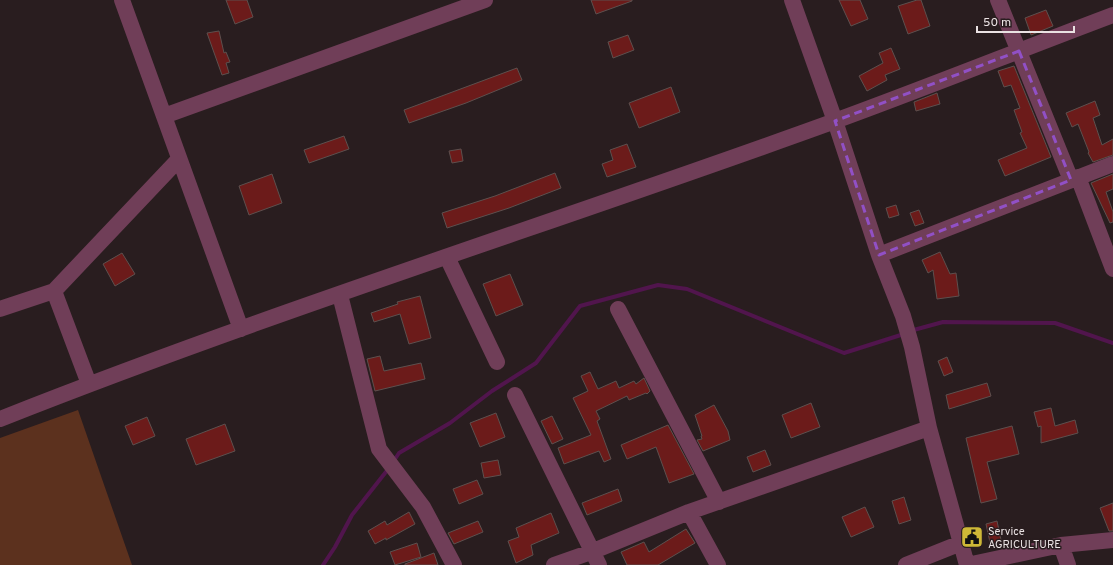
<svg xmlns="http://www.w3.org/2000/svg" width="1113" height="565" font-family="Overpass,sans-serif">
<rect width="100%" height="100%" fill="#291d1f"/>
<path fill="#5c311e" d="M78,410l54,155h-132v-127z"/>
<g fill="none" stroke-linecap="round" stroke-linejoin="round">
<path stroke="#51154d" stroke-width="4" d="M910,331l33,-9 112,1 58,20
M393,462l6,-9 51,-30 42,-32 44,-28 44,-57 78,-21 29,4 157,64 60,-19
M323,565l12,-18 17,-32 37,-47"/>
</g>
<path fill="#6c1b1a" stroke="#5d504e" d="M226,0h21l6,17 -18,7z
M591,0h41v1l-36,13z
M839,0h21l8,19 -17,7z
M917,0h4l9,26 -22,8 -10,-28z
M1046,10l7,16 -22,9 -6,-17z
M219,31l5,22 2,-1 4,10 -4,1 3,10 -7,2 -15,-42z
M628,35l6,15 -21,8 -5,-16z
M891,48l9,21 -15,6 2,5 -20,11 -8,-15 24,-13 -4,-10z
M1014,66l37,91 -46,19 -7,-16 29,-12 -7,-15 2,-1 -8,-22 6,-2 -9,-23 -7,2 -6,-16z
M517,68l5,12 -56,23 -57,20 -5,-13z
M671,87l9,25 -41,16 -10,-25z
M937,93l3,11 -24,7 -2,-9z
M1095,101l5,14 -7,3 9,27 11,-6v16l-20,7 -5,-9 1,-1 -11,-28 -6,3 -6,-14z
M344,136l5,13 -40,14 -5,-13z
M627,144l9,23 -29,10 -5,-13 11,-4 -3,-10z
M461,149l2,12 -11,2 -3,-12z
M555,173l6,15 -52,20 -62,20 -5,-15 53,-17z
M272,174l10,29 -33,12 -10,-29z
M1113,174v15l-7,3 7,20v10l-3,1 -19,-40z
M896,205l3,10 -10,3 -3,-10z
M919,210l5,13 -9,3 -5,-13z
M940,252l10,22 6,-1 3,23 -22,3 -4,-29 -5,3 -6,-13z
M122,253l13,21 -20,12 -12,-22z
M510,274l13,31 -27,11 -13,-32z
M420,296l11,42 -22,6 -9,-30 -26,8 -3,-9 27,-9 -1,-2z
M380,356l4,15 37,-8 4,16 -50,12 -8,-32z
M947,357l6,15 -9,4 -6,-15z
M590,372l8,17 18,-8 3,7 15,-7 2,3 8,-6 6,13 -3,3 -1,-1 -17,7 -2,-4 -31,15 4,8 -3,2 14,38 -7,3 -5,-11 -35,13 -6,-16 33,-13 -18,-37 15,-7 -7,-15z
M987,383l4,13 -42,13 -3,-14z
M811,403l9,24 -29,11 -9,-23z
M714,405l14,26 2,9 -27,11 -6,-11 5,-1 -1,-3h1l-7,-21z
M1051,408l4,18 20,-6 3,13 -37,10v-17l-3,1 -4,-15z
M496,413l9,24 -25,10 -10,-24z
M552,416l11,23 -11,5 -11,-23z
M147,417l8,19 -22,9 -8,-19z
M225,424l10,27 -39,14 -10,-26z
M668,425l26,49 -25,9 -13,-36 -29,12 -6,-14z
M1012,426l7,28 -32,8 10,37 -16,4 -15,-65z
M765,450l6,15 -18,7 -6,-15z
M498,460l3,15 -17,3 -3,-15z
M477,480l6,14 -24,10 -6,-15z
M618,489l4,12 -35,14 -5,-12z
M904,497l7,23 -12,4 -7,-23z
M1113,503v28h-4l-9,-23z
M865,507l9,20 -23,10 -9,-20z
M409,512l6,12 -29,16v-2l-11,6 -7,-13 17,-10 2,4z
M551,513l8,20 -28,12 2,10 -17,8 -8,-22 11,-4 -3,-9z
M478,521l5,11 -29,12 -6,-11z
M997,521l5,24 -11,2 -5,-23z
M686,529l9,14 -37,22h-31l-6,-13 23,-10 5,10z
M417,543l4,14 -26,8 -5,-13z
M434,553l4,12h-33v-1z"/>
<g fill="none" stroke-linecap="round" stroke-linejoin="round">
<path stroke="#703e58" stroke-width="16" d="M122,0l119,329
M792,0l43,121 44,134 24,61 9,31 17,81 38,137
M998,0l73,180
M164,116l321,-116
M1078,177l35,92
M879,255l234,-91
M447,257l50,105
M54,291l35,93
M340,295l39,154 44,58 31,58
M0,309l54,-18 125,-132
M618,309l101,193
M515,395l84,170
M0,419c275,-109 557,-197 835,-298 93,-34 185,-71 278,-106
M689,512l29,53
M1061,545l7,20
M554,565l37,-13 98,-40 240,-84
M906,565l55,-22
M967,565l94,-20 52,-5"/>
</g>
<path fill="none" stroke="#9150c6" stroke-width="3" stroke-dasharray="8 5" stroke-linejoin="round" d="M1019,51l52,129 -192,75 -44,-134z"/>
<defs>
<g id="civic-square" transform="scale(1.15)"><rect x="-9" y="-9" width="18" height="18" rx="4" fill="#ceb837" stroke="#291d1f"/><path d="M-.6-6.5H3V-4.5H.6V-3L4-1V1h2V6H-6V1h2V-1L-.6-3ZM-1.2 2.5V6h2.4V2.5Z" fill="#111"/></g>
</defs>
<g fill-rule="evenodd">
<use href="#civic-square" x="972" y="537"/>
</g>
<g text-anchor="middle" stroke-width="3" stroke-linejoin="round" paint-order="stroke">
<g font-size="11" fill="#eae2e3" stroke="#291d1f" text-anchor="start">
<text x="988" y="535">Service<tspan x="988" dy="13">AGRICULTURE</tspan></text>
</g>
</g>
<path d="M977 26v6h97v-6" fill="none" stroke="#eae2e3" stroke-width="2"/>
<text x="983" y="26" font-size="12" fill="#eae2e3" stroke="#291d1f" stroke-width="3" paint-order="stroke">50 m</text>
</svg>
